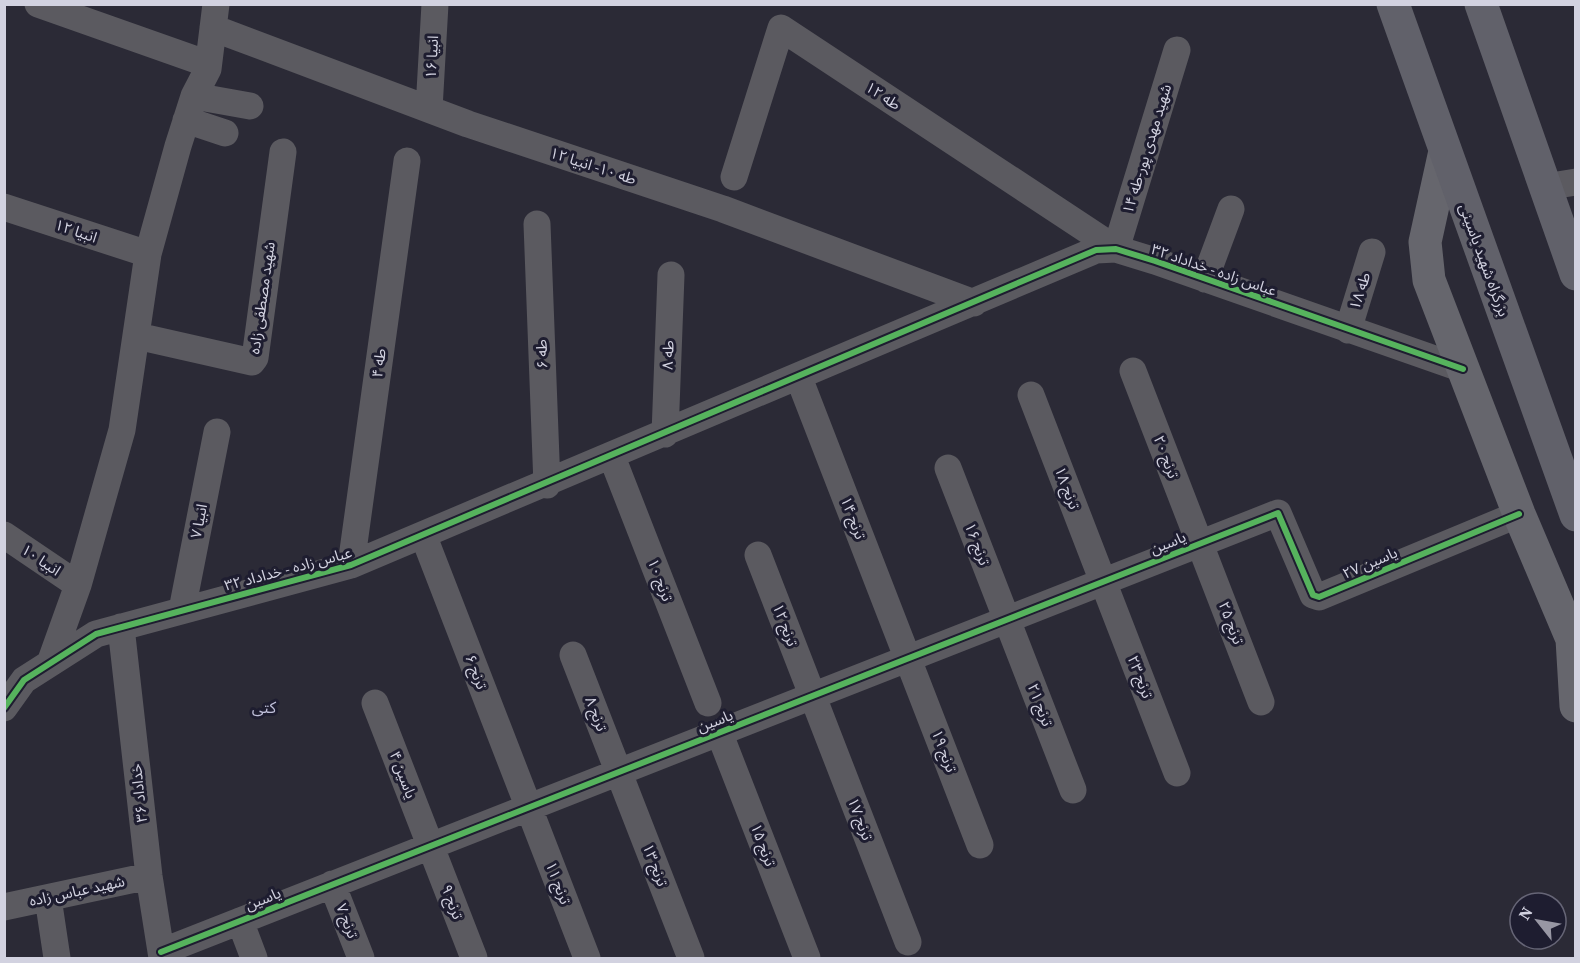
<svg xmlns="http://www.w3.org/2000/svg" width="1580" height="963" font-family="'Source Serif 4','Noto Sans Arabic',serif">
<rect width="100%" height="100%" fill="#2b2a36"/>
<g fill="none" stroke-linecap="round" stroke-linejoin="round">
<path stroke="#5b5a60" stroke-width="27" d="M38,4l170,60
M213,28l255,96 255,85 251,94
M194,96l56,10
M429,109l6,-105
M186,120l39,13
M734,177l47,-149 335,221 61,-199
M1545,187l31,-5
M4,207l144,47
M537,224l10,261
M1205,279l26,-70
M1348,330l24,-78
M137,336l115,26 3,-4 28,-206
M1133,371l128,331
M799,378l181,467
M1031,395l146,378
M665,434l6,-159
M612,457l96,246
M948,468l125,322
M4,535l74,50
M424,537l163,421
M758,555l150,387
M351,565l56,-404
M182,610l35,-178
M121,627l28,249 13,82
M573,655l118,303
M50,663l28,-78 44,-155 26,-176 30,-108 16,-50 14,-27 8,-65
M375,703l99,255
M4,708l20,-28 72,-46 255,-69 745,-315 20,-1 39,12 308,108
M719,732l88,226
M332,884l29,74
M48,898l9,60
M4,907l145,-31
M240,921l14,37
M161,952l1117,-439 35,82 6,2 200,-83"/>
<path stroke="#66666d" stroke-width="33" d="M1445,151l-20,91 4,38 90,234 53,125 4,67"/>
<path stroke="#61616a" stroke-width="33" d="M1393,4l183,511
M1481,4l95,270"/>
<g stroke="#1e1d30" stroke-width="10">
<path id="cycleway" d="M4,708l20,-28 72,-46 255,-69 745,-315 20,-1 39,12 308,108
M161,952l1117,-439 35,82 6,2 200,-83"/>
</g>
<use href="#cycleway" stroke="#56b35d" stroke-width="6"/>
</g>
<g text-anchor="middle" stroke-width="6" stroke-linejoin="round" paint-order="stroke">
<g font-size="15" fill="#d2d2e0" stroke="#1e1d30">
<text transform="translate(432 57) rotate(-87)" y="5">انبیا ۱۶</text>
<text transform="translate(883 96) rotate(33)" y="5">طه ۱۲</text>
<text transform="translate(1147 149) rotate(-73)" y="5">شهید مهدی پور-طه ۱۴</text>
<text transform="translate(593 166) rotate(18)" y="5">طه ۱۰- انبیا ۱۲</text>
<text transform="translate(76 231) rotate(19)" y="5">انبیا ۱۲</text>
<text transform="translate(1484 260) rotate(70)" y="5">بزرگراه شهید یاسینی</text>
<text transform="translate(1214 270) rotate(19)" y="5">عباس زاده - خداداد ۳۲</text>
<text transform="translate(1360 291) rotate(-72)" y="5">طه ۱۸</text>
<text transform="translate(262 298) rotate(-82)" y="5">شهید مصطفی زاده</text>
<text transform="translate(542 354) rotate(-92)" y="5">طه ۶</text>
<text transform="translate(668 355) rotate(-88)" y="5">طه ۸</text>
<text transform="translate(379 363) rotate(-82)" y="5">طه ۴</text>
<text transform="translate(1166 457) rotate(69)" y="5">ترنج ۲۰</text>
<text transform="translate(1067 488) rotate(69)" y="5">ترنج ۱۸</text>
<text transform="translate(853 518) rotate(69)" y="5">ترنج ۱۴</text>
<text transform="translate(199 521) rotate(-79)" y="5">انبیا ۷</text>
<text transform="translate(1168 543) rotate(-22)" y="5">یاسین</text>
<text transform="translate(977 544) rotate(69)" y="5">ترنج ۱۶</text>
<text transform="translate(41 560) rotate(34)" y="5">انبیا ۱۰</text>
<text transform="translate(1370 563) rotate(-23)" y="5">یاسین ۲۷</text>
<text transform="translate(288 569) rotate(-15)" y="5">عباس زاده - خداداد ۳۲</text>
<text transform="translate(660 580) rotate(69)" y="5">ترنج ۱۰</text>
<text transform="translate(1231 623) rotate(69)" y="5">ترنج ۲۵</text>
<text transform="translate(785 625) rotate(69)" y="5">ترنج ۱۲</text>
<text transform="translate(476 672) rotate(69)" y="5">ترنج ۶</text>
<text transform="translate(1140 677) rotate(69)" y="5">ترنج ۲۳</text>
<text transform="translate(1040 705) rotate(69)" y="5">ترنج ۲۱</text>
<text transform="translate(596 714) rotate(69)" y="5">ترنج ۸</text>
<text transform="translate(715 721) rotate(-21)" y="5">یاسین</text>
<text transform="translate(944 751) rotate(69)" y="5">ترنج ۱۹</text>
<text transform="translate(403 775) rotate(69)" y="5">یاسین ۴</text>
<text transform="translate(139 793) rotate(-96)" y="5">خداداد ۳۶</text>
<text transform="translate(860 819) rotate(69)" y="5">ترنج ۱۷</text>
<text transform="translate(763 845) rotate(69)" y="5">ترنج ۱۵</text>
<text transform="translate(655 865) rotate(69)" y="5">ترنج ۱۳</text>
<text transform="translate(558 883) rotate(69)" y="5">ترنج ۱۱</text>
<text transform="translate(77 891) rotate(-12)" y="5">شهید عباس زاده</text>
<text transform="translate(263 899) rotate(-22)" y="5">یاسین</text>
<text transform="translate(452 902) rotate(69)" y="5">ترنج ۹</text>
<text transform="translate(347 921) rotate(69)" y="5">ترنج ۷</text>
</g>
<g font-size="16" fill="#bfbfd9" stroke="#1e1d30">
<text x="264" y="713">کتی</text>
</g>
</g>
<rect width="1580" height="963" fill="none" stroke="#d2d2e0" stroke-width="12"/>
<g transform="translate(1538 921) rotate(301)"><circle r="28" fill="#1e1d30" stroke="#666576" stroke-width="1.5"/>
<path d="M0-4.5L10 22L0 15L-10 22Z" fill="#9897a4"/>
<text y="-9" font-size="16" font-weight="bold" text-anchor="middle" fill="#d2d2e0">N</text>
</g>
</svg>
